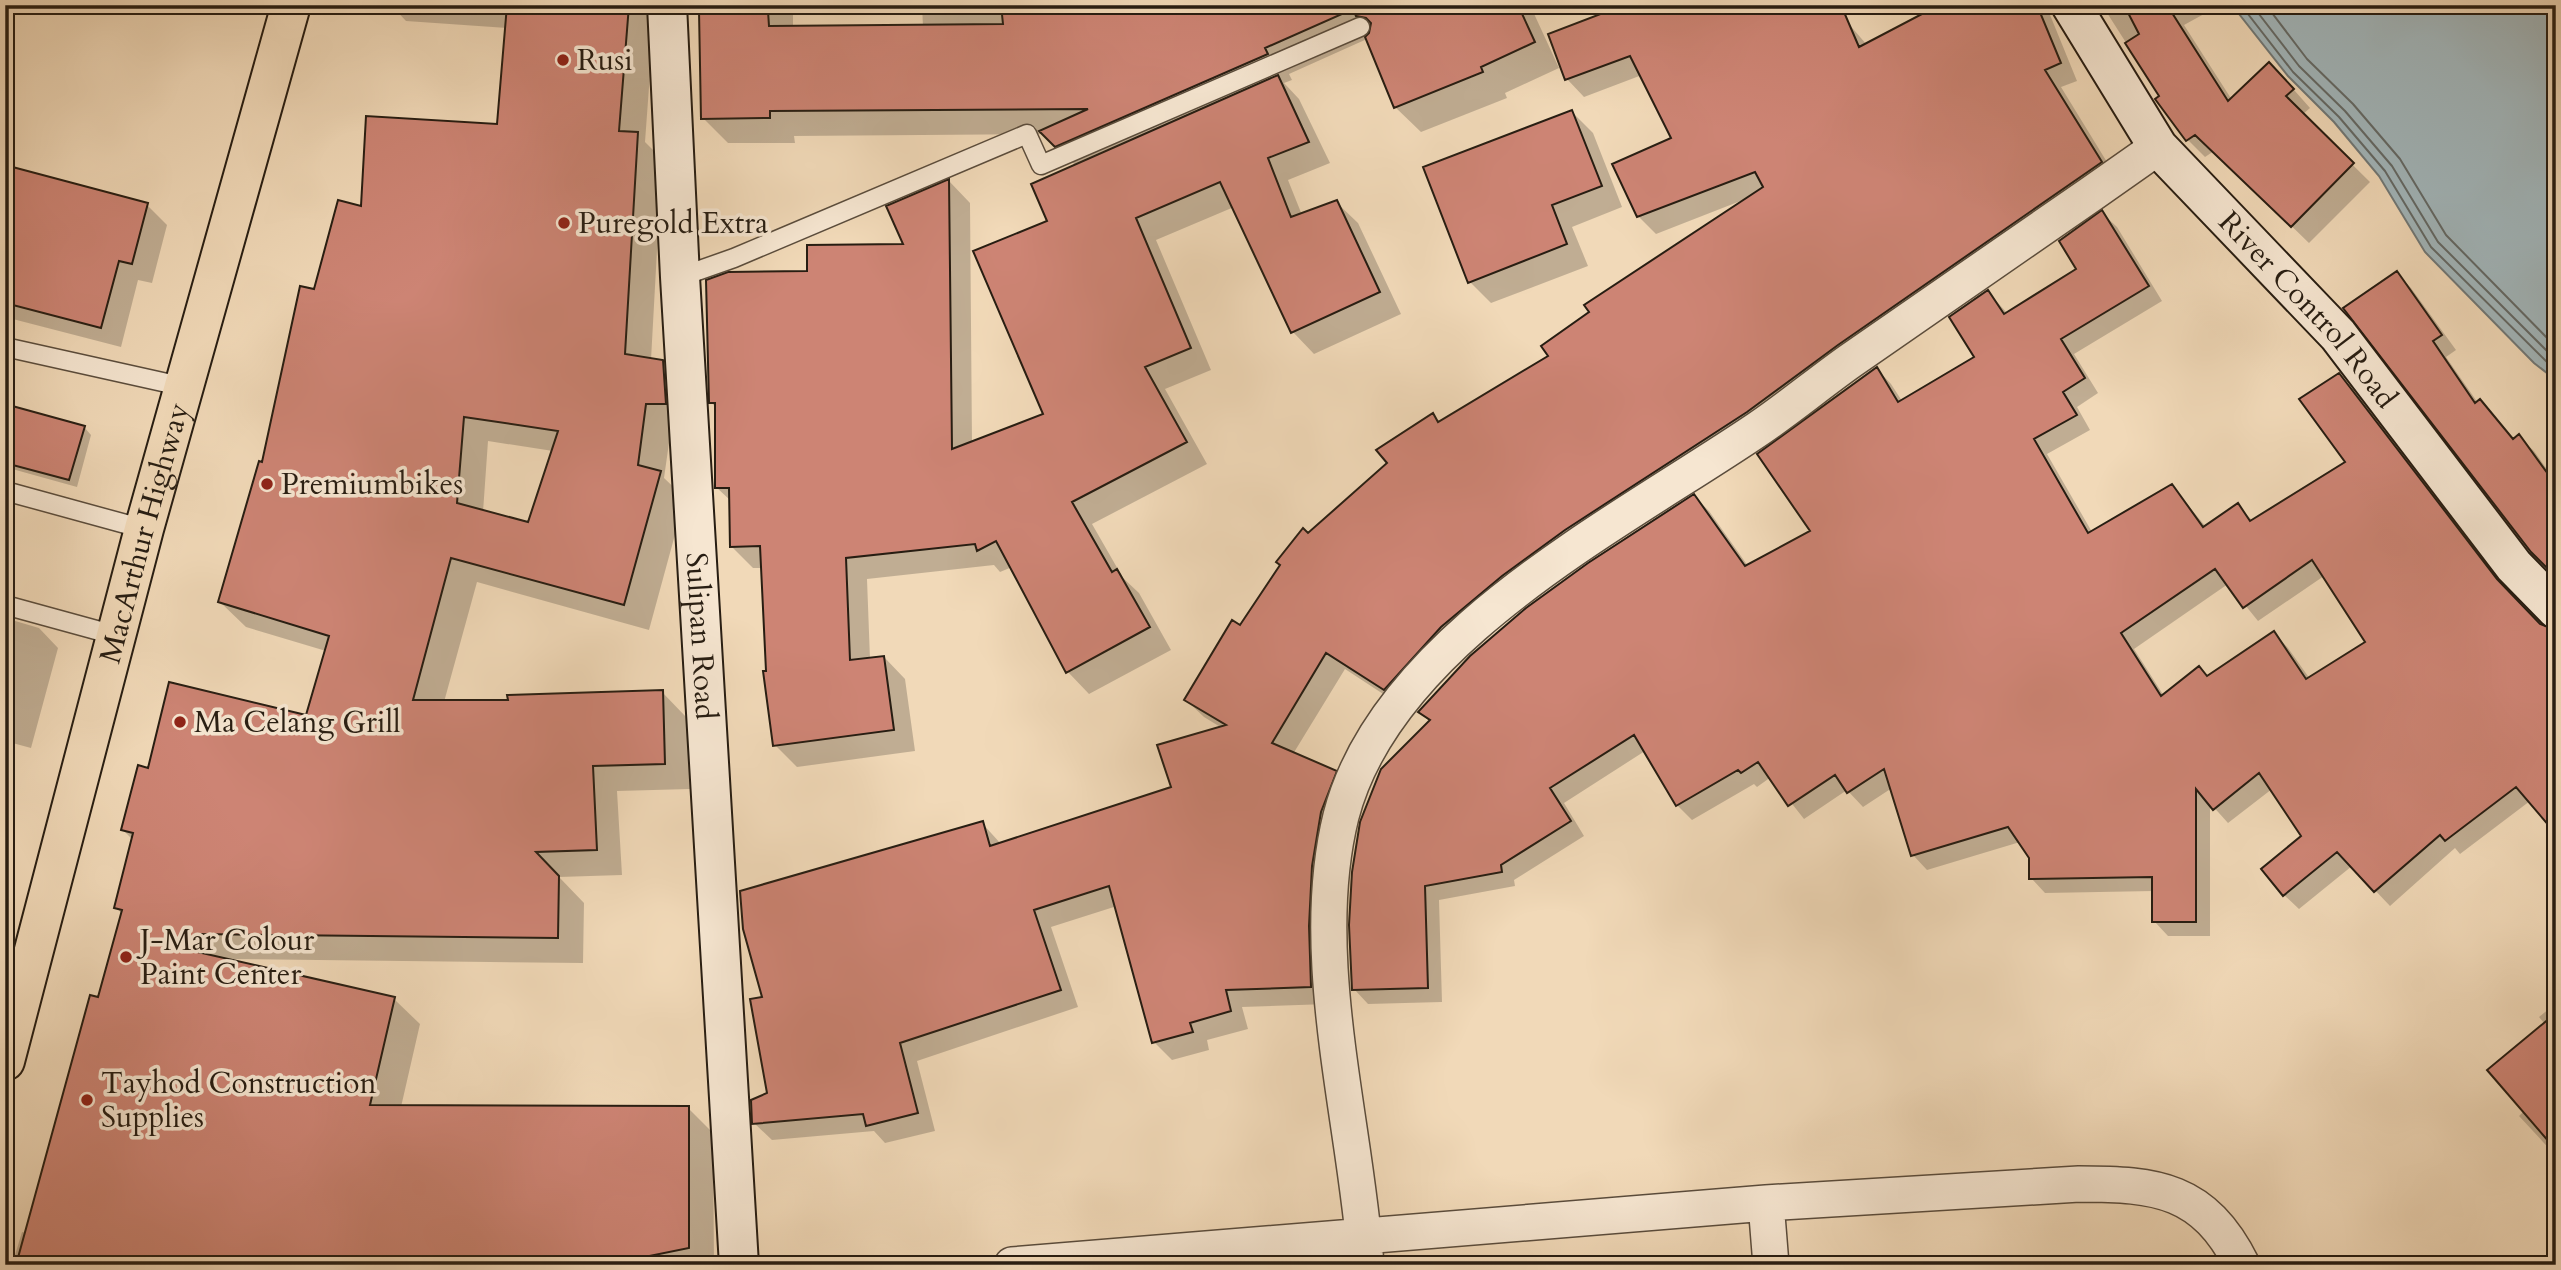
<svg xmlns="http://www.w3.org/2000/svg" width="2561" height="1270" font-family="Cardo,serif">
<rect width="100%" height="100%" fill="#f1d9b8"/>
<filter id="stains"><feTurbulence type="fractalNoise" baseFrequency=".00286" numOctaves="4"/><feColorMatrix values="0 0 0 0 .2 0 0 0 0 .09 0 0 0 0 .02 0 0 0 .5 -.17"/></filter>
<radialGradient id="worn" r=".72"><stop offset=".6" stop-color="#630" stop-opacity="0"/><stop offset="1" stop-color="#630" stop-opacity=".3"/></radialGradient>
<path fill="#a2b7bc" stroke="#717978" stroke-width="2" d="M2232,5h324v375l-22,-17 -109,-111 -46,-76 -45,-54 -46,-46z"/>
<path fill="#0003" fill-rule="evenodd" d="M391,5h264l-10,137 17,17 -11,201 11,1 26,26 -17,42 -7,49 21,20 -36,132 -172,-48 -33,120h65l153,-10 25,26 3,71 -73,2 5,84 -63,2 25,26 -1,60 -356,-4 167,40 26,25 -19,83 287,1 25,25 1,132h-702l10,-33 5,1 73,-233 22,-86 -6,-7 17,-67 -10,-10 27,-60 157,-53 19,-66 -80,-24 -26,-25 95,-311 48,-83 136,-82 8,-98 -101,-7zM488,441l65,10 -24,73 -46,-12z
M701,5h92v23l130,-1 -1,-22h608l29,63 -54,25 2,5 -86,34 -26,-25 -28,-68 -78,35 3,6 -8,3 15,16 31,64 -42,17 14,35 34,-13 22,21 43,91 -87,40 -21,-22 -59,-125 -78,33 55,130 -46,19 42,75 -115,60 31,54 16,15 32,57 -82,44 -21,-22 -56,-105 -12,5 -6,-7 -127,14 3,80 14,-2 21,22 10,72 -118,16 -22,-22 -12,-177h-10l-22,-22v-45l-15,-14v-79l-5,-6 98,-129 97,-27 43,-65 21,22 2,240 73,-28 4,-193 27,-56 -31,-32 -251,2 1,7h-67l-25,-25z
M1943,5h103l31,76 -16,6 57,93 -535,367 -180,160 -58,-38 -52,85 43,18 18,18 -26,214 -86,3 6,22 -41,11 2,10 -37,10 -18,-18 -37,-136 -66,21 27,80 -161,54 18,70 -50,12 -11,-12 -102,9 -18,-17 15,-29 -4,-96 217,-175 19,21 173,-56 48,-60 -18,-11 -18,-17 122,-165 81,-72 44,-48 7,8 111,-66 192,-157 -87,34 -18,-18 35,-77 -31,-64 -58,22 -17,-18 -17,-44 298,-12 19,22z
M2102,5h112l1,3 -31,17 48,75 55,-18 23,26 -8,7 68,67 -61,61 -95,-92 -9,6 -17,-17z
M1572,112l21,21 29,74 -50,20 16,39 -97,37 -21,-21z
M5,159l15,12 127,34 20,20 -15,58 -14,-3 -17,67 -116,-30z
M2102,213l15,14 45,74 -88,53 24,39 -21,14 13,23 -43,24 45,78 80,-46 34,41 32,-21 15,15 94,-58 -8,-88 14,14 160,209 17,203 -70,53 -5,-6 -65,58 -38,-40 -53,43 -15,-14 20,-59 -32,-47 -44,34 -18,-20v133h-42l-14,-15v-30l-109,2 -14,-15 -1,-20 -10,-16 -93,28 -14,-15 -21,-67 -29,19 -16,-17 -43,29 -33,-42 -14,10 -3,-3 -62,36 -15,-15 -32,-54 -81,52 20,33 -70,44 1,6 -76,14 3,102 -74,2 -14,-15 76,-267 -10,-10 274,-216 15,15 39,55 64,-35 65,-162 14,15 11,17 75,-44 11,-65 20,22 71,-45zM2324,576l43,66 -57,37 -22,-31 -14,-15 -66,45 -44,18 -30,-47 94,-65 30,37z
M2397,273l14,15 45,62 -10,7 32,46 2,-2 14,15 20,24 5,-3 15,14 22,31v93z
M5,406l79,21 7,8 -14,52 -72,-20z
M5,618l34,10 19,20 -27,100 -26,-7z
M2556,1003v153l-37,-40 5,-5 21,-87 -6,-7z"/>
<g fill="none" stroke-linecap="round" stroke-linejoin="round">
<path stroke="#646a67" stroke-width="2" d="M2241,5l52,67 46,45 46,54 46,76 125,124
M2252,5l47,61 46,45 47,55 46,76 118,118
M2266,5l41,54 46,45 47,55 46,76 110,112"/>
</g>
<path fill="#cd8474" stroke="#271d12" stroke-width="2" fill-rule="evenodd" d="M507,5h122l-10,126 19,1 -13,222 38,6 3,44h-20l-8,61 23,6 -37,134 -173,-47 -38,142h95l-1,-5 156,-5 2,74 -72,2 4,84 -61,2 23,24 -1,62 -363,-4 -2,17 202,46 -25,108 319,1v142l-84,17h-589l74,-270 8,2 24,-87 -8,-2 19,-75 -12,-3 17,-65 10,3 21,-86 137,33 23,-79 -111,-34 41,-141 3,1 38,-176 14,3 24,-89 23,6 5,-90 131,8zM464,417l94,14 -30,91 -71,-19z
M1001,5h517l17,37 -54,25 2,5 -89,36 -29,-71 4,-4 2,-10 -5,-5 -10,-2 -3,-7 -88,39 3,6 -213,93 -16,-16 49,-22 -318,2v7l-69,1 -2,-108h69l1,15 234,-2z
M1624,5h217l18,42 80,-42h98l24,58 -16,7 57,92 -264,183 -91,67 -182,118 -63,46 -61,51 -57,63 -58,-37 -54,90 65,28 -16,41 -9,54 -3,60 2,61 -85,3 5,21 -41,12 3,9 -41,11 -43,-157 -75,24 27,80 -161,53 18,70 -52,13 -3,-12 -111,10 -1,-24 16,-7 -17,-94 12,-2 -19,-68 -3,-38 243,-70 7,25 181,-59 -14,-42 69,-20 -42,-25 48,-80 8,5 40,-60 -4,-3 27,-34 5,5 79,-70 -11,-13 57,-37 5,9 110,-66 -7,-10 48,-34 -5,-7 179,-118 -8,-15 -118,45 -25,-53 59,-26 -41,-82 -65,24 -17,-46z
M2124,5h43l61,96 41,-39 25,27 -8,7 68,67 -63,64 -96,-92 -9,6 -31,-42 4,-3 -34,-53 14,-9z
M1278,75l31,67 -41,16 23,59 46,-17 43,92 -89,41 -71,-151 -84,36 55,130 -46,19 42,75 -115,60 40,70 5,-3 33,58 -84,46 -70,-132 -19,10 -2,-7 -129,14 4,102 34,-4 10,74 -121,16 -10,-75h3l-6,-125 -30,1 -1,-59h-14v-85h-6l-3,-123 22,-8 79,-1v-26l96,-1 -17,-38 63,-27 3,270 91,-35 -70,-163 74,-30 -16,-37z
M1572,110l30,76 -50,19 15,39 -99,39 -45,-116z
M5,165l143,38 -16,61 -13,-3 -18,67 -96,-25z
M2102,210l47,76 -88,53 24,39 -22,14 14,23 -43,24 54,94 84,-49 31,43 35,-24 12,18 95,-59 -46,-63 40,-26 158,206 43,45 16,6v204l-40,-47 -71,54 -5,-6 -66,57 -37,-40 -54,44 -22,-27 40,-33 -42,-63 -46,37 -17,-21v133h-44v-45l-123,2v-21l-21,-31 -97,29 -27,-87 -37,24 -12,-18 -47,31 -30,-44 -17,11 -3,-3 -62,36 -42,-71 -84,53 21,33 -70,44 1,7 -77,14 3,102 -76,2 -3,-65 3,-53 8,-50 21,-53 49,-49 -12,-8 52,-56 56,-48 62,-45 106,-69 51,72 65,-35 -53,-77 120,-87 21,35 76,-45 -25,-40 39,-27 16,24 72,-45 -17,-28zM2312,560l53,82 -59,37 -32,-48 -67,45 -8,-10 -38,30 -40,-63 94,-64 28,39z
M2397,271l45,64 -9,6 42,62 5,-4 33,40 6,-5 37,51v92l-25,-25 -188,-244z
M5,404l80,22 -16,54 -64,-17z
M2556,1013v137l-69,-80z"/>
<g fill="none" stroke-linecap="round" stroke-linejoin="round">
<g stroke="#5a4c3c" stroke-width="21">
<path id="lane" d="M680,277l54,-19 293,-124 14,31 319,-138
M5,347l180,40
M5,491l139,38
M5,605l113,31"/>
</g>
<g stroke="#5a4c3c" stroke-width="38">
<path id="street" d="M1766,1203l5,62
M1012,1265l754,-62 313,-19c78,0 125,5 163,81
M1366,1265c-10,-142 -60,-309 -25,-449 45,-176 277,-292 417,-387 31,-21 61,-46 92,-68 103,-72 206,-142 308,-214"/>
</g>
<g stroke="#271d12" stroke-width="42">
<g id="secondary">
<path id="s1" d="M667,5l13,272 59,988"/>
<path id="s2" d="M2071,5l87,142 180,188 176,231 42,43"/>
</g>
</g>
<g stroke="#271d12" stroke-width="42">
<g id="highway">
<path id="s3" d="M5,1061l139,-532 147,-524"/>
</g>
</g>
<use href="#lane" stroke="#f6e6d1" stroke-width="18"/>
<use href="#street" stroke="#f6e6d1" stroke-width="35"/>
<use href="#secondary" stroke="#f6e6d1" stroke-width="38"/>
<use href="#highway" stroke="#f1d9b8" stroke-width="38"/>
</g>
<g fill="#8f2418" stroke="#f6e6d1" stroke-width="2.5">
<circle cx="563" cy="60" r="7"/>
<circle cx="564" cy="223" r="7"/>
<circle cx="267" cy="484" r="7"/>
<circle cx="180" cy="722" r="7"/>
<circle cx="126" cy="957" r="7"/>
<circle cx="87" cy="1100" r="7"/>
</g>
<g text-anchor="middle" stroke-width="7" stroke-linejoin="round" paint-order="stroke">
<g font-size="30" fill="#271d12" stroke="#f6e6d1" text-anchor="start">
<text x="577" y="70">Rusi</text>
<text x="578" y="233">Puregold Extra</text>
<text x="281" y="494">Premiumbikes</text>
<text x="194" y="732">Ma Celang Grill</text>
<text x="140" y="950">J-Mar Colour<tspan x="140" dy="34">Paint Center</tspan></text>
<text x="101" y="1093">Tayhod Construction<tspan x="101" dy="34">Supplies</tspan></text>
</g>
<g font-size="30" fill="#271d12" stroke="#f6e6d1">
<text dy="10" stroke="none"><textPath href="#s2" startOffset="388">River Control Road</textPath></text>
<text dy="10" stroke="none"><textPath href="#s3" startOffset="546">MacArthur Highway</textPath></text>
<text dy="10" stroke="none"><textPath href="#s1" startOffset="632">Sulipan Road</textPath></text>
</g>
</g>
<rect width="2561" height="1270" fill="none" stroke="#f1d9b8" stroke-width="28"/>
<rect x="7" y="7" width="2547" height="1256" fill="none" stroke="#271d12" stroke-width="3.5"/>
<rect x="14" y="14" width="2533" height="1242" fill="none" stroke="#271d12" stroke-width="2"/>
<rect width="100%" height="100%" filter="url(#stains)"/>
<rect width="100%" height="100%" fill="url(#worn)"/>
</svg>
